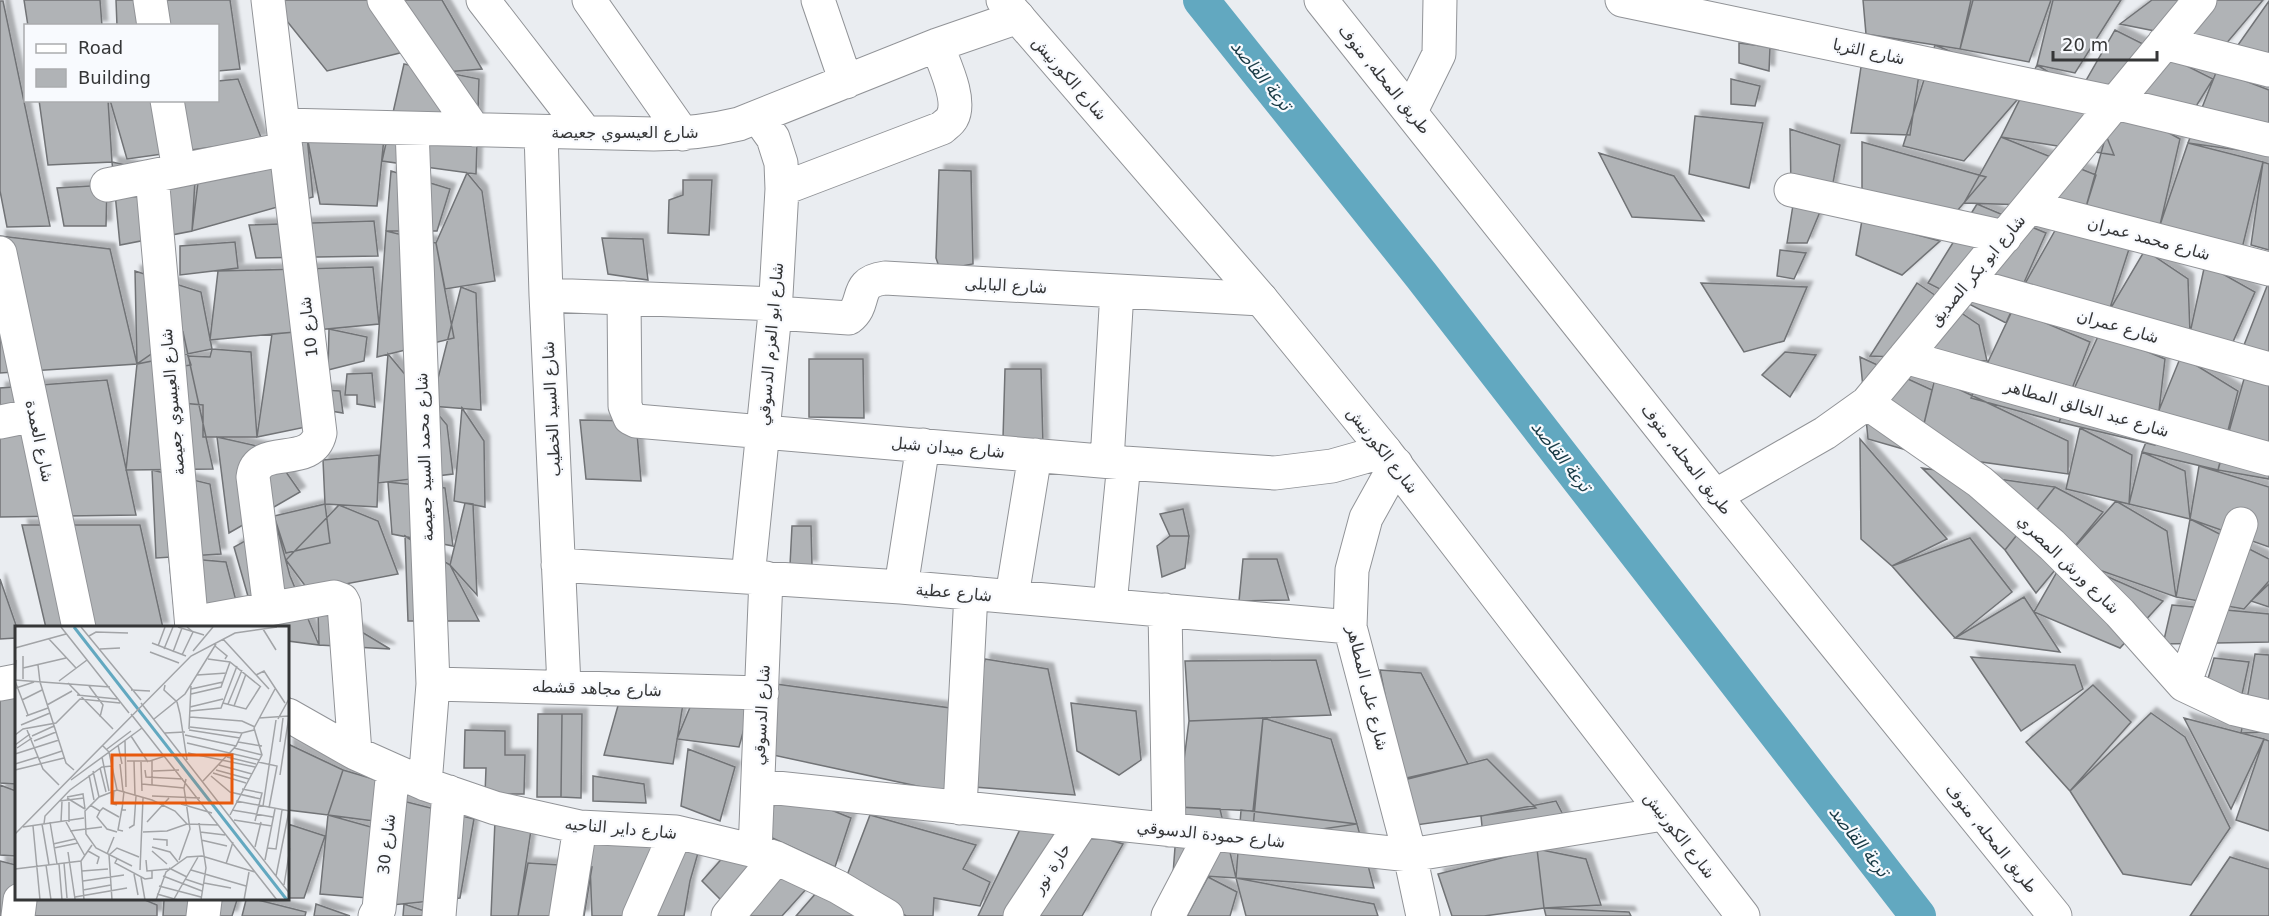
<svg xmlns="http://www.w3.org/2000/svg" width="2269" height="916" font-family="'DejaVu Sans','Noto Sans Arabic',sans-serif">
<defs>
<filter id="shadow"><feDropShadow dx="5.5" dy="-5.5" stdDeviation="1.5" flood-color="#0004"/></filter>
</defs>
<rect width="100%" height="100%" fill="#eaedf1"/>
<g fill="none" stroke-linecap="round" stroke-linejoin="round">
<path stroke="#62a8c0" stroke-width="36" d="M1201,0l220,275 497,641"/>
</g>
<path fill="#b0b3b6" stroke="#717376" stroke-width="1.5" filter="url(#shadow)" d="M24,0h76l2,26h-74z
M116,0h114l10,69 -22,2v-45h-101z
M270,0h100l38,51 -81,20z
M399,0h43l40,69 -37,3z
M1863,0h108l-11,49 -94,-15z
M1973,0h78l-22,62 -69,-13z
M2053,0h68l-46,73 -38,-8z
M2152,0h111l-38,45 -105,-21z
M0,1h3l47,225 -43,1 -7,-36z
M2269,1v62l-31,-18z
M2115,30l98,49 -18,29 -115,-17z
M1866,34l56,20 -12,81 -59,-2z
M1739,43l31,4 -1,24 -30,-8z
M1935,45l95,40 -66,76 -61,-15z
M404,64l75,15 -3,95 -94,-13z
M2037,65l54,33 23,57 -113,-18z
M2217,70l52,20v37l-10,26 -71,-10z
M238,79l24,61 -135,19 -17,-59h108v-19z
M1731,79l29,7 -5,20 -24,-2z
M39,100h69l4,62 -64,3z
M2115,103l65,36 -20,86 -74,-18z
M1695,116l68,7 -14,65 -60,-14z
M1790,129l50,16 -10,54 -39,-9z
M307,136l6,61 -121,34 8,-65z
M307,136l77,2 -7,68 -57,-2z
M2001,137l95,38 -10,32 -122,-4z
M1862,142l124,35 -46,54 -78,-11z
M2188,143l75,19 -24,99 -79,-36z
M1599,153l75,23 30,45 -72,-4z
M112,162l83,18 -3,51 -72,14z
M2263,162l6,2v86l-18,-5z
M939,170l32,1 2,93 -33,6 -4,-12z
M391,171l59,18 -13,42h-51z
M467,173l15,18 13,90 -50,8 -9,-46z
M683,180h29l-3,55 -41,-2 1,-33 14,-5z
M107,185l-1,41h-42l-7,-38z
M1977,204l69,29 -40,90 -78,-40z
M1793,205l29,2 -15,36h-20z
M1862,220l78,21 -38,34 -46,-20z
M374,221l4,35 -122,2 -7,-33z
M2057,227l73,19 -21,65 -87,-22z
M386,231l50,12 18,95 -77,19z
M0,236l110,13 27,115 -137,9z
M602,238l41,1 5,41 -40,-6z
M235,242l3,26 -58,7v-29z
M1780,250l26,3 -12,26 -17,-3z
M2145,250l43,29 2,54 -81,-22z
M2205,264l50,28 -23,52 -42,-11z
M373,267l6,57 -169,16 8,-69z
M135,271l66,21 11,57 -75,15z
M2269,281v72l-25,-8z
M1701,283l106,4 -23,54 -40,11z
M1917,283l62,42 8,36 -117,-5z
M461,287l15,6 5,117 -50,-4z
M2013,309l77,33 -31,80 -88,-24z
M329,329l38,8 -3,24 -36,9z
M183,332l30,137 -87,1 11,-106z
M295,332l11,95 -49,10 15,-103z
M2100,332l65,27 -10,86 -96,-23z
M212,349l39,3 6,85h-54v-32l-21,-2 -4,-36 13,-2 -3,-9 22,1z
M1785,352l31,3 -26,42 -28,-22z
M388,354l59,71 6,49 -75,9z
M2181,356l57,35 -20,79 -76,-18z
M1860,357l72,33 -15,63 -49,-14z
M809,359h54l1,59 -55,-1z
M1005,369h36l2,76 -40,-7z
M2246,372l23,12v95l-51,-9z
M372,373l3,34 -18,-3v-9h-12l2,-21z
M1935,378l133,63v33l-151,-21z
M107,380l29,135 -136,2v-129z
M325,390l15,1 3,22 -18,-3z
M462,408l22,33 1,66 -31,-6z
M580,420l56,1 5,60 -55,-2z
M2080,428l52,27 -3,49 -63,-15z
M217,437l53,12 30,43 -71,41z
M1860,439l87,100 -55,27 -31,-27z
M2142,452l43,19 5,48 -61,-15z
M379,455l-2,52 -52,-3 -2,-44z
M2199,466l70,21v60l-79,-28z
M1922,468l133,19 -50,63z
M152,470l58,14 11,70 -65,4z
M388,482l57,6 8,58 -61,-12z
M2055,487l48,25 -67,81 -31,-43z
M2116,501l51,30 9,66 -111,-39z
M465,503l8,1 4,91 -27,-30z
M325,504l5,39 -44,10 -12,-37z
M339,505l39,16 20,53 -89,17 -23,-31z
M1183,509l6,27h-19l-10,-22z
M2190,519l79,40v22l-25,28 -68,-12z
M276,524l14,52 29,69 -31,-4v-13h-31l-23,-81z
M22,525h118l23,103h-117z
M792,526h19l1,40 -22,-1z
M405,536l45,29 29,56h-71z
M1170,536h19l-4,32 -23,9 -5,-31z
M1970,538l42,54 -57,46 -63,-72z
M169,557l57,5 17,66h-67z
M2065,558l98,43 -43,47 -86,-36z
M1243,559h34l12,41 -50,1z
M0,579l17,49 -1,10 -16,1z
M2269,584v23l-18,-6z
M2024,597l36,55 -105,-14z
M2172,605l97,9v28l-106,2z
M318,612l14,2 58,35 -71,-4z
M2255,654l14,1v77l-28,1z
M1971,657l104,8 8,24 -62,42z
M2214,658l35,4 -13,60 -36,-16z
M985,659l63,10 27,126 -114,-9z
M1316,660l15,55 -142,6 -4,-60z
M1380,670l41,3 47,91 -66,15z
M776,684l189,26 -20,82 -186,-40z
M2093,685l38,37 -61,69 -44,-49z
M623,688l60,16 -10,60 -69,-9z
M0,696h16v88l-16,-1z
M693,700l58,3 -12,44 -62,-8z
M1071,703l65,8 5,49 -22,15 -42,-24z
M2151,713l34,24 45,91 -39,57 -68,-11 -53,-83z
M538,714h24l-1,83h-24z
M562,714h20l-1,84 -20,-1z
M1263,718l-10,93 -75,-4 11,-86z
M1263,718l68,21 26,85 -105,15z
M2184,718l80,21 -33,70z
M465,730l40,1v24h20l-1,39h-39l1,-26h-22z
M2264,739l5,2v90l-33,-11z
M288,744l55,26 -15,45 -40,-5z
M688,749l47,18 -15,54 -39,-15z
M1487,759l49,49 -120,17 -16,-44z
M343,770l64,19 -10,35 -69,-9z
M593,776l51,8 2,19 -53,-2z
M0,785l16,6v65l-16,-1z
M777,788l74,30 -16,49 -67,-31z
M403,801l71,18 -14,79 -68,7z
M1556,801l22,43 -93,12 -4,-40z
M1178,807l42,2 16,69 -63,-4z
M1241,810l116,14 17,64 -138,-10z
M328,815l68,19 -16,65 -60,-5z
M870,815l106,30 -13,24 27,13 -10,24 -46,-8 -1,18h-27l-60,-38z
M1027,815l96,29 -41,72h-104z
M533,817l-15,99h-27l4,-96z
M288,824l37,12 -21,62h-16z
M589,838l109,15 -8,28 -6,35h-92z
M734,845l32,47 -34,19 -30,-30z
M1537,849l7,59 -60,8h-32l-14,-42z
M1537,849l49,10 15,46 -57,3z
M2230,857l39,12v47h-79z
M0,861l16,4v35l-6,16h-10z
M528,863l64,4 -8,49h-66z
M777,877l32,9 -27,30h-52z
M1208,877l29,15 -7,24h-43z
M1236,878l138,26 4,12h-132z
M817,892l40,24h-61z
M34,900h111l12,5v11h-131z
M164,900h73l-5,16h-69z
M246,900h12l48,12 -1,4h-63z
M316,904l34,12h-36z
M404,904l35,12h-36z
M1544,908l85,4 2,4h-85z"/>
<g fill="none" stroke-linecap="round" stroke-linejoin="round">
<g stroke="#919397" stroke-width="35">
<path id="street" d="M150,0l4,26
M268,0l52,433c-8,37 -63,9 -67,44l17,132
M384,0l90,130
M483,0l102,132
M589,0l94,134
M818,0l28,82
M1622,0l493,103 154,37
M2164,43l105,27
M167,100l12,70
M1411,111l28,-57 1,-54
M283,125l371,9c30,0 56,-3 85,-10l198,-79 81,-28
M412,129l21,555 -8,100
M541,132l5,163 18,391
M152,176l40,452
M107,185l179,-36
M782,189l160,-61c3,-3 8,-6 10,-10 10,-18 -8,-54 -15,-73
M1791,190l214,47
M2029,207l240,62
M0,253l79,375
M1966,283l303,86
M546,295l229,9
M624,298l1,108 5,12 6,3 488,42 151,10 57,-7 53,-15
M775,313l74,5c19,-14 3,-36 36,-40l376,21
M1905,357l364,102
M1867,403l113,79 72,63 68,68 64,72 51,24 34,8
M0,422l34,-7
M1107,461l10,-170
M1396,464l-30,54 -14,52 -2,57 60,228 13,61
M1715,496l110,-63 42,-30 333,-403
M558,565l343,22 449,40
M748,577l27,-264 7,-124 -1,-26 -8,-25 -15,-21
M901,587l22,-142
M1012,596l23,-141
M1110,604l14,-141
M1165,610l4,220
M192,623l142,-26 8,3 2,4 11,149
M0,684l16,-3
M433,684l329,9
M2184,685l57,-161
M288,715l67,38 38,17 32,14 70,24 85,19 96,5 79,19 21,7 62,29 49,29
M758,786l652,69 253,-41
M960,808l11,-215
M755,851l11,-273
M18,916l2,-16
M203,916l2,-16
M375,916l4,-7 14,-139
M439,916l10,-124
M566,916l14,-89
M639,916l37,-84
M728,916l48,-58
M1020,916l63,-95
M1168,916l43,-82"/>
</g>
<g stroke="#919397" stroke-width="35">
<path id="secondary" d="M1003,0l258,299 124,152 358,465
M1321,0l394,496 340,420"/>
</g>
<use href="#street" stroke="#fff" stroke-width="33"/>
<use href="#secondary" stroke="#fff" stroke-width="33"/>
</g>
<g text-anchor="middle" stroke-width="4.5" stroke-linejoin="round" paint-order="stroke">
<g font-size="16" fill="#353637" stroke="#f8fafe">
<text transform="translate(1869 51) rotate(12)" y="6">شارع الثريا</text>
<text transform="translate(1070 78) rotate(49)" y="6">شارع الكورنيش</text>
<text transform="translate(1385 79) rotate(51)" y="6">طريق المحله, منوف</text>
<text x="625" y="138">شارع العيسوي جعيصة</text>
<text transform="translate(2149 238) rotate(15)" y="6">شارع محمد عمران</text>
<text transform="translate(1977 270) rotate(-50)" y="6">شارع ابو بكر الصديق</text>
<text transform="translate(1006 285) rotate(3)" y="6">شارع البابلى</text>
<text transform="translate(2118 326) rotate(16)" y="6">شارع عمران</text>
<text transform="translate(308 327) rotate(-97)" y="6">شارع 10</text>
<text transform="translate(770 344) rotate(-85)" y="6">شارع ابو العزم الدسوقي</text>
<text transform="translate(172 402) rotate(-95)" y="6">شارع العيسوي جعيصة</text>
<text transform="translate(2087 408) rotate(16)" y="6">شارع عبد الخالق المطاهر</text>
<text transform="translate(551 409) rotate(-93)" y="6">شارع السيد الخطيب</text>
<text transform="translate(40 441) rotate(78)" y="6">شارع العمدة</text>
<text transform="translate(948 447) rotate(5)" y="6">شارع ميدان شبل</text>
<text transform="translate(1383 450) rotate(52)" y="6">شارع الكورنيش</text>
<text transform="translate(424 457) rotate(-92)" y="6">شارع محمد السيد جعيصة</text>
<text transform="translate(1687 459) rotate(52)" y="6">طريق المحله, منوف</text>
<text transform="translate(2069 564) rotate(44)" y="6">شارع ورش المصري</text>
<text transform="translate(954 592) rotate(5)" y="6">شارع عطية</text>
<text transform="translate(597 688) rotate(2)" y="6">شارع مجاهد قشطه</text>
<text transform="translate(1368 688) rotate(76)" y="6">شارع على المطاهر</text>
<text transform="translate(761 715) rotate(-87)" y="6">شارع الدسوقي</text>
<text transform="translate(621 828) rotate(5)" y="6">شارع داير الناحيه</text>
<text transform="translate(1211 834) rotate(6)" y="6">شارع حمودة الدسوقي</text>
<text transform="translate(1680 835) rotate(52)" y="6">شارع الكورنيش</text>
<text transform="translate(1992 838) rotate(51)" y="6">طريق المحله, منوف</text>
<text transform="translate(386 844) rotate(-84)" y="6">شارع 30</text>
<text transform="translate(1051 868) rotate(-57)" y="6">حارة نور</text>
</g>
<g font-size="18" font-style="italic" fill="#183a45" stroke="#f8fafe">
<text transform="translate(1261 75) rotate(51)" y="6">ترعة القاصد</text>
<text transform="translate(1561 456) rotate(52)" y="6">ترعة القاصد</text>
<text transform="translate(1859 841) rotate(52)" y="6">ترعة القاصد</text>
</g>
</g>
<g transform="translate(15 626)">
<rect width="274" height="274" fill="#eaedf1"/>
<path fill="none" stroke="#62a8c0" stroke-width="3" d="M59,1l213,273"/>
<path fill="none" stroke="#a2a4a7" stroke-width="1.5" d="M46,1l68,86M66,1l60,73M163,1l26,8M248,3l13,21M74,10l7,-4 32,1M34,13l27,29M208,13l46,50M137,17l34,13M143,20l7,-19M200,20l12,10 -2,3M0,22l51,-14M85,23l20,-1M149,23l9,-22M178,25l20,-24M135,26l29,11M158,26l9,-24M167,29l11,-23 -6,-5M193,33l22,3 31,25M23,39l2,17 26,81 8,7M8,42l43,-10M182,49l30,-2M241,49l8,-4 21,32M0,52l1,-18M8,53v-23M0,54l95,7M0,55l13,34M44,55l28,-21M53,57l45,46M150,59l-1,5 13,12 3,12 7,46M74,60l14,19 -3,12M1,62l18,-6M176,63l32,-7M116,64l19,1M176,68l30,-7 9,-25M62,69l40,4M7,74l20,-10M126,77l149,191M208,77l23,6 14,-22M213,78l14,-34M32,79l25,-14M219,80l12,-32M175,81l33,-8M175,85l31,-3 16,-42M116,88l146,186M11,90l22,-8M175,91l52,4 13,6M244,92l30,-2M139,93l31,-25 31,-50M263,93l12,-22M6,99l29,-12M175,101l52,6 12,-3M174,103l2,-43M12,104l16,39 16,16M174,104l51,8M150,107l20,-1M0,109l8,-6 33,-6 24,-24 40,4M170,109l51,11M17,110l22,-10M116,110l17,26M19,115l22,-9M110,115l1,46M223,116l24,4M265,116l3,-24M172,117l72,17M0,119l15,-11M103,119l4,19M88,120l6,6 8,38M2,122l15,-10M219,122l28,7M92,123l24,-18M173,127l67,14M0,128l44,-14M87,131l7,34M212,131l29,7M23,133l24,-8M112,135h23l15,-5M119,135l1,35M126,136l1,29M243,136l19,4 -8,42M0,138l23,-7M105,138l3,27M204,139l33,9M85,142l6,24M0,144l49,-12M130,144l1,7 37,2M201,144l33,9M78,145l6,26M138,145l26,-1M198,147l33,10M74,149l5,25M265,149l9,-59M196,150l19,16 31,7M56,154l71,-52M188,155l33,-35 6,-13M127,158l42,4M137,159v-24M227,163l20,4 -7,28M99,164l-1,14 4,1M109,165l-2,19h4M137,170l48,2M52,171l16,-3 2,15M52,172l18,11M44,175l25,-3M221,175l54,10M54,176v20M166,178l31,9M75,179l10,6 -3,6 10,12 10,3M248,180l13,-86M107,182l-4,22 5,1M217,184l41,7M85,185l3,-3 16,9M215,189l32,-60 -8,-27 21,-39M219,194l38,6M35,196l7,42M46,196l1,-21M51,196l19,34M132,196l22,-24M184,197l7,45 -5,32M27,198l7,41M29,198l1,-8 25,-26 32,-23 10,-1M18,200l7,74M8,201l61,-9M114,202l5,-3 2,-29M55,205l32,-4M128,206l24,-1 20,-7 31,1M185,206l25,3M0,208l176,-178 44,-23 42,-6M138,213l14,1v6M186,214l26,6M38,218l22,-5M137,221l18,5 8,10M240,221l6,-25M39,222l24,-5M252,222l9,1 6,-39M73,225l11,6 -2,7M137,225l15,13M53,226l7,47M92,228l7,-17M102,233l-2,4 30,16 7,-1v-8M131,234l1,11 22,-2M164,234l11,-31 -6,-41 2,-9M250,234l10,-51M49,237l3,35M44,238l3,36M211,238l7,-22M31,239l5,35M117,240l-36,-18 -10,-14 -1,-23 14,-14 18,-7 35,10 23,11 12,13M154,242l18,9M0,243l66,-8M125,244l3,-72M176,244l55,16M67,245l26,-2M119,248l4,21M148,250l39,15M261,250l13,-65M126,251l4,23M170,253l18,6M68,255l41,-6M189,257l27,5M269,259l6,-37M144,260l42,11M68,264l28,-5M142,268l21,6M60,271l52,-9M159,273l24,-42M69,274l-3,-39 11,-16M97,274l-3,-45 8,-7 22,9M141,274l10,-28 21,-15 15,-1 53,16M229,274l5,-28"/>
<path fill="#e8590c" fill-opacity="0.15" stroke="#e8590c" stroke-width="3" d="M97,129h120v48h-120z"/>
<rect width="274" height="274" fill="none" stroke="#353637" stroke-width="3"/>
</g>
<rect x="24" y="24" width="195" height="78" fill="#f8fafe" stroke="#aaacae" stroke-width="1.5"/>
<rect x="36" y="44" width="30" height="9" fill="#ffffff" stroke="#aaacae" stroke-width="1.5"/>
<text x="78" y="54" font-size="18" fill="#353637">Road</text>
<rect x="36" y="69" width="30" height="18" fill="#b0b3b6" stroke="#aaacae" stroke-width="1.5"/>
<text x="78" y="84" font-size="18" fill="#353637">Building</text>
<path d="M2053 51v9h104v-9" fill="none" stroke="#353637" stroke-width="3"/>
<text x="2062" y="51" font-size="18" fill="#353637" stroke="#f8fafe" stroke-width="4.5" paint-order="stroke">20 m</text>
</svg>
